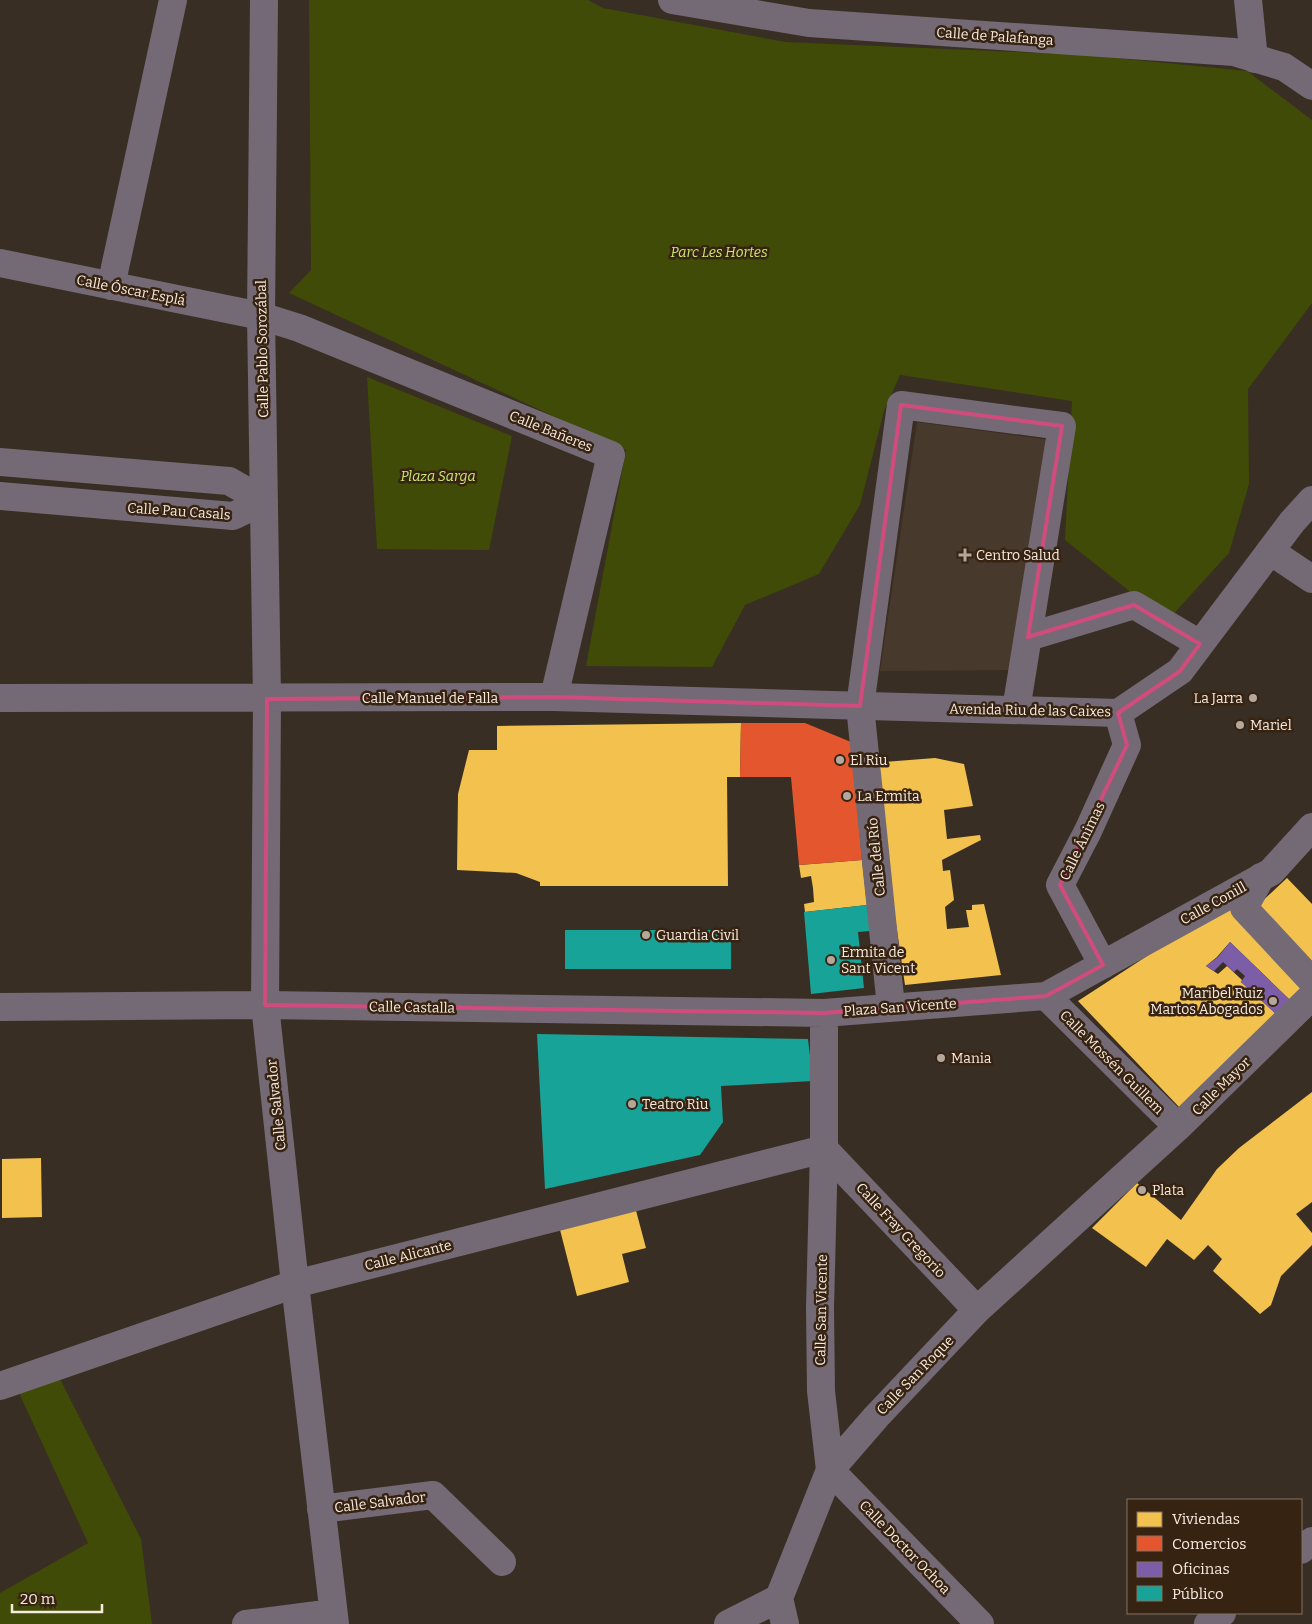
<svg xmlns="http://www.w3.org/2000/svg" width="1312" height="1624" font-family="Bitter,serif">
<rect width="100%" height="100%" fill="#392e23"/>
<path fill="#48392d" d="M917,422l132,18 -32,230 -137,1z"/>
<path fill="#3f4b06" d="M309,0h279l15,8 182,34 301,13 161,16 65,49v183l-64,86 1,95 -20,69 -62,68 -102,-81 7,-139 -172,-26 -16,36 -24,94 -41,69 -74,31 -33,62 -126,-1 40,-216 -337,-157 22,-23z
M367,377l145,59 -23,114 -112,-1z
M54,1367l87,172 11,85h-152v-31l88,-50 -74,-161z"/>
<path fill="#f2c14e" d="M741,723l-1,54h-13l1,109h-188v-4l-24,-9 -59,-3 1,-76 11,-44h28v-24z
M935,758l29,6 9,42 -29,4 3,29 33,-4 1,5 -39,20 1,11 7,-1 4,30 -9,7 2,22 22,-2 -3,-17h6v-5l12,-1 17,71 -96,10 -31,-212 10,-11z
M862,860l5,45 -62,7 -1,-8 10,-2 -1,-14 -2,-12 -10,2 -2,-13z
M1287,878l25,26v66l-58,-61z
M1230,902l77,83 -16,16 -61,-59 -13,15 -11,9 12,8 9,-8 15,14 -1,2 35,32 -96,94 -102,-107z
M1312,1092v110l-16,12 16,19v12l-31,31 -10,29 -11,9 -47,-43 9,-12 -14,-14 -14,15 -27,-21 -21,28 -54,-39 45,-45 44,37 36,-51 22,-21z
M41,1158l1,59 -40,1v-59z
M634,1203l12,45 -24,6 7,28 -52,14 -19,-74z"/>
<path fill="#e4572e" d="M741,723h64l46,19 11,118 -63,5 -8,-88h-51z"/>
<path fill="#7b5ea7" d="M1230,942l61,59 -15,13 -35,-32 4,-6 -8,-7 -3,3 -11,-10 -9,9 -8,-5 12,-9z"/>
<path fill="#17a398" d="M867,905l3,26 -12,1 6,56 -53,6 -7,-82z
M565,930h166v39h-166z
M537,1034l271,5 5,42 -92,5 2,36 -23,33 -155,34z"/>
<g fill="none" stroke-linecap="round" stroke-linejoin="round">
<path stroke="#746a75" stroke-width="28" d="M264,0l-3,316 6,383 -2,306 30,279 40,340
M672,0l137,23 425,29 50,15 28,19
M1248,0l6,59
M0,263l261,53 38,12 312,127 -57,242
M111,286l62,-286
M0,462l229,19 35,20
M0,496l233,20 31,-15
M1270,551l42,28
M1028,637l106,-32 66,39
M0,698l554,-1 564,16 62,-42 112,-149 20,-22
M1261,877l-17,31 68,73
M1103,965l-43,-80 28,-54 39,-86 -9,-32
M1046,996l132,131
M0,1007l265,-2 559,8 222,-17 225,-124 41,-45
M891,1007l-31,-301 41,-301 161,21 -46,284
M824,1013v136l-4,159 1,83 9,79
M824,1149l153,161
M0,1386l295,-102 529,-135
M830,1470l150,154
M321,1509l112,-14 69,67
M1301,1550l11,-9
M246,1624l87,-11
M728,1624l51,-26
M785,1624l-6,-26 51,-128 46,-53 101,-107 201,-183 134,-131
M1208,1624l14,-11"/>
</g>
<path fill="none" stroke="#cf4c7c" stroke-width="4" stroke-linejoin="round" d="M901,405l161,21 -34,211 106,-32 66,39 -20,27 -62,42 9,32 -67,140 43,80 -57,31 -222,17 -559,-8 2,-306 287,-2 306,9z"/>
<g fill="#b4a89d" stroke="#372311" stroke-width="2">
<path d="M962.5 547.5h5v5h5v5h-5v5h-5v-5h-5v-5h5z"/>
<circle cx="1253" cy="698" r="5"/>
<circle cx="1240" cy="725" r="5"/>
<circle cx="840" cy="760" r="5"/>
<circle cx="847" cy="796" r="5"/>
<circle cx="646" cy="935" r="5"/>
<circle cx="831" cy="960" r="5"/>
<circle cx="1273" cy="1001" r="5"/>
<circle cx="941" cy="1058" r="5"/>
<circle cx="632" cy="1104" r="5"/>
<circle cx="1142" cy="1190" r="5"/>
</g>
<g text-anchor="middle" stroke-width="5" stroke-linejoin="round" paint-order="stroke">
<g font-size="14" fill="#f7eade" stroke="#372311">
<text transform="translate(995 36) rotate(4)" y="5">Calle de Palafanga</text>
<text transform="translate(131 290) rotate(11)" y="5">Calle Óscar Esplá</text>
<text transform="translate(262 349) rotate(-91)" y="5">Calle Pablo Sorozábal</text>
<text transform="translate(551 431) rotate(22)" y="5">Calle Bañeres</text>
<text transform="translate(179 511) rotate(4)" y="5">Calle Pau Casals</text>
<text x="430" y="703">Calle Manuel de Falla</text>
<text transform="translate(1030 710) rotate(1)" y="5">Avenida Riu de las Caixes</text>
<text transform="translate(1082 841) rotate(-64)" y="5">Calle Ánimas</text>
<text transform="translate(876 857) rotate(-96)" y="5">Calle del Río</text>
<text transform="translate(1213 903) rotate(-29)" y="5">Calle Conill</text>
<text transform="translate(412 1007) rotate(1)" y="5">Calle Castalla</text>
<text transform="translate(900 1007) rotate(-4)" y="5">Plaza San Vicente</text>
<text transform="translate(1112 1062) rotate(45)" y="5">Calle Mossén Guillem</text>
<text transform="translate(1221 1086) rotate(-45)" y="5">Calle Mayor</text>
<text transform="translate(276 1105) rotate(-96)" y="5">Calle Salvador</text>
<text transform="translate(901 1230) rotate(47)" y="5">Calle Fray Gregorio</text>
<text transform="translate(408 1255) rotate(-14)" y="5">Calle Alicante</text>
<text transform="translate(821 1310) rotate(-89)" y="5">Calle San Vicente</text>
<text transform="translate(915 1375) rotate(-46)" y="5">Calle San Roque</text>
<text transform="translate(380 1502) rotate(-7)" y="5">Calle Salvador</text>
<text transform="translate(905 1547) rotate(46)" y="5">Calle Doctor Ochoa</text>
</g>
<g font-size="14" font-style="italic" fill="#c8ea6d" stroke="#372311">
<text x="719" y="257">Parc Les Hortes</text>
<text x="438" y="481">Plaza Sarga</text>
</g>
<g font-size="14" fill="#f7eade" stroke="#372311" text-anchor="start">
<text x="976" y="560">Centro Salud</text>
<text x="1243" y="703" text-anchor="end">La Jarra</text>
<text x="1250" y="730">Mariel</text>
<text x="850" y="765">El Riu</text>
<text x="857" y="801">La Ermita</text>
<text x="656" y="940">Guardia Civil</text>
<text x="841" y="957">Ermita de<tspan x="841" dy="16">Sant Vicent</tspan></text>
<text x="1263" y="998" text-anchor="end">Maribel Ruiz<tspan x="1263" dy="16">Martos Abogados</tspan></text>
<text x="951" y="1063">Mania</text>
<text x="642" y="1109">Teatro Riu</text>
<text x="1152" y="1195">Plata</text>
</g>
</g>
<rect x="1127" y="1499" width="175" height="115" fill="#372311" stroke="#847363"/>
<rect x="1137" y="1512" width="25" height="15" fill="#f2c14e" stroke="#847363"/>
<text x="1172" y="1524" font-size="15" fill="#f7eade">Viviendas</text>
<rect x="1137" y="1536" width="25" height="15" fill="#e4572e" stroke="#847363"/>
<text x="1172" y="1549" font-size="15" fill="#f7eade">Comercios</text>
<rect x="1137" y="1562" width="25" height="15" fill="#7b5ea7" stroke="#847363"/>
<text x="1172" y="1574" font-size="15" fill="#f7eade">Oficinas</text>
<rect x="1137" y="1586" width="25" height="15" fill="#17a398" stroke="#847363"/>
<text x="1172" y="1599" font-size="15" fill="#f7eade">Público</text>
<path d="M12 1604v8h90v-8" fill="none" stroke="#f7eade" stroke-width="2.5"/>
<text x="20" y="1604" font-size="15" fill="#f7eade" stroke="#372311" stroke-width="4" paint-order="stroke">20 m</text>
</svg>
